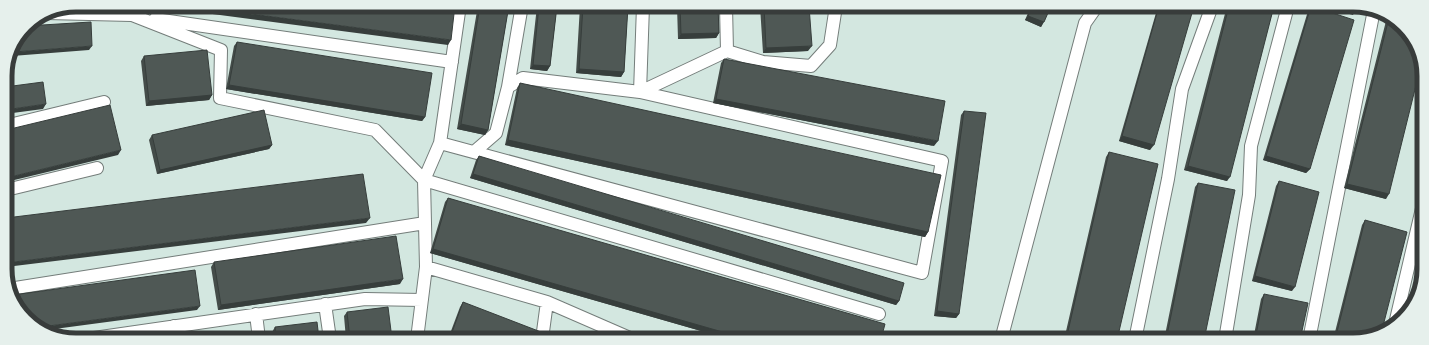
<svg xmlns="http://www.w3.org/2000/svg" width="1429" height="345" font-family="'Source Serif 4',serif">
<rect width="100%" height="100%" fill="#e6f0ec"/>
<path fill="#d3e7e0" d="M76,5l1291,1 36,20 20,36v221l-23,39 -43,18 -1295,-1 -36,-20 -20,-36 -1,-211 21,-46 23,-16z"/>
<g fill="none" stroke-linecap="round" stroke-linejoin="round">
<g stroke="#747d7a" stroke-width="14">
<path id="lane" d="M726,6l1,45
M46,13l86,2 89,35 -1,48 155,32 49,50 455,134
M155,19l297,43
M508,87l14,-82
M5,126l99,-24
M440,143l482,130 20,-112 -302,-69 3,-86
M474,152l22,-19 12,-46 15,-9 117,14 87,-41 36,11 48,4 19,-21 6,-39
M6,190l91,-22
M426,267l121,35 85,37
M9,289l416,-66
M325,304l5,35
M256,314l3,25
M1395,324l28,-120
M174,326l2,13
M87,339l278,-40 57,1
M417,339l9,-72 -2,-87 16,-37 20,-138
M542,339l5,-37
M1001,340l84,-317 12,-17
M1135,340l33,-161 14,-90 30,-83
M1225,340l24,-145 2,-49 37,-140
M1309,340l65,-330"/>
</g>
<use href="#lane" stroke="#fff" stroke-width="12"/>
</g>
<path fill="#444c49" d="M478,5h31l-21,125 -3,5 -28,-6z
M537,6h20l-7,60 -3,5 -17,-2z
M580,6h48l-4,66 -3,5 -45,-4z
M677,6h41l1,27 -3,5 -38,1z
M760,6h49l-1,45 -45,2z
M996,6h19l-4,7z
M1031,6h20l-10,21 -16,-7z
M1158,6h36l-44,144 -31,-9z
M1227,6h47l-47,175 -43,-11z
M1311,6l-1,163 -4,4 -43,-13 45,-149z
M1387,17l16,9 -17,173 -42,-11z
M237,42l188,75 -3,4 -196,-32 8,-43z
M144,56l68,39 -3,5 -63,6 -5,-45z
M724,59l210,87 -221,-43 8,-40z
M520,83l408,149 -3,5 -420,-92 12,-57z
M964,111l-5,203 -3,4 -22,-2 27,-201z
M152,135l120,10 -3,4 -112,25 -8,-34z
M1109,152l8,188h-53l42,-183z
M479,156l420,145 -3,4 -426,-127 6,-18z
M1279,181l13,110 -40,-10 24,-95z
M1198,183l6,157h-40l31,-153z
M448,198l433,141h-152l-299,-86 15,-51z
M1365,220l-8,120h-24l29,-115z
M214,262l186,22 -182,26 -7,-43z
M1264,294l36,46h-47l8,-41z
M463,302l76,37h-91l12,-32z
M347,312l45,27h-46l-2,-23z
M275,327l44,12h-46l-1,-7z"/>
<path fill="#373e3c" d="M144,5h38l269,35 -3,5z
M1320,6h21l15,4 -3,5z
M1028,16l16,6 -3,5 -16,-7z
M719,33l-3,5 -38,1 3,-5z
M92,46l-3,4 -77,6 2,-4z
M812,46l-4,5 -45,2 3,-5z
M533,65l17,1 -3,5 -17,-2z
M579,69l45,3 -3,5 -45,-4z
M229,85l196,32 -3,4 -196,-32z
M212,95l-3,5 -63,6 3,-5z
M716,99l222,42 -4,5 -221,-43z
M46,104l-3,5 -38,5v-4z
M461,124l27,6 -3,5 -28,-6z
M1122,136l32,9 -4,5 -31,-9z
M508,140l420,92 -3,5 -420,-92z
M272,145l-3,4 -112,25 3,-4z
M121,150l-3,5 -112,27v-4z
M1266,156l44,13 -4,4 -43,-13z
M1188,166l42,11 -3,4 -43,-11z
M473,174l426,127 -3,4 -426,-127z
M1347,184l42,10 -3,5 -42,-11z
M370,218l-4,5 -360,44v-4z
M433,249l314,90h-18l-299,-86z
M1255,276l40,11 -3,4 -40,-10z
M403,279l-3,5 -182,26 3,-5z
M200,306l-3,4 -150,20 -6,-3z
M937,311l22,3 -3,4 -22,-2z
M451,335l12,4h-15z"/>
<path fill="#4f5855" stroke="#373e3c" d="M182,5h273l-4,35z
M480,5h29l-21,125 -27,-6z
M539,6h18l-7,60 -17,-1z
M583,6h45l-4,66 -45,-3z
M680,6h38l1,27 -38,1z
M764,6h45l3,40 -46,2z
M1009,6h6l-1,2z
M1032,6h19l-7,16 -16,-6z
M1159,6h35l-40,139 -32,-9z
M1229,6h45l-44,171 -42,-11z
M1311,6l43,14 -44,149 -44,-13z
M1341,6h16l-1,4z
M1389,18l14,8 19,35 -33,133 -42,-10z
M91,22l1,24 -78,6 12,-26z
M237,42l195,31 -7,44 -196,-32z
M207,50l5,45 -63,6 -5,-45z
M724,59l221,42 -7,40 -222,-42z
M43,82l3,22 -41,6v-23z
M520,83l421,92 -13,57 -420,-92z
M110,105l11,45 -115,28v-48z
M264,110l8,35 -112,25 -8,-35z
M964,111l22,2 -27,201 -22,-3z
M1109,152l49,12 -41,176h-51z
M479,156l425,127 -5,18 -426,-127z
M363,174l7,44 -364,45v-45z
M1279,181l40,11 -24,95 -40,-11z
M1198,183l37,7 -31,150h-38z
M448,198l437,126 -4,15h-134l-314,-90z
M1365,220l42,12 -25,98 -25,10h-22z
M396,236l7,43 -182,26 -7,-43z
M195,270l5,36 -159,21 -15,-8 -13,-24z
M1264,294l44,9 -8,37h-45z
M463,302l78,30 -2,7h-76l-12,-4z
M388,307l4,32h-42l-3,-27z
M317,322l2,17h-43l-1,-12z
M234,333l1,6h-44z"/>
<path d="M0 0H1429V345H0ZM76 12H1353A64 64 0 0 1 1417 76V269A64 64 0 0 1 1353 333H76A64 64 0 0 1 12 269V76A64 64 0 0 1 76 12Z" fill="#e6f0ec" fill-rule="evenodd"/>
<path fill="none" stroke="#383c3b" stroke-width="5" d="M76 12H1353A64 64 0 0 1 1417 76V269A64 64 0 0 1 1353 333H76A64 64 0 0 1 12 269V76A64 64 0 0 1 76 12Z"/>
</svg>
